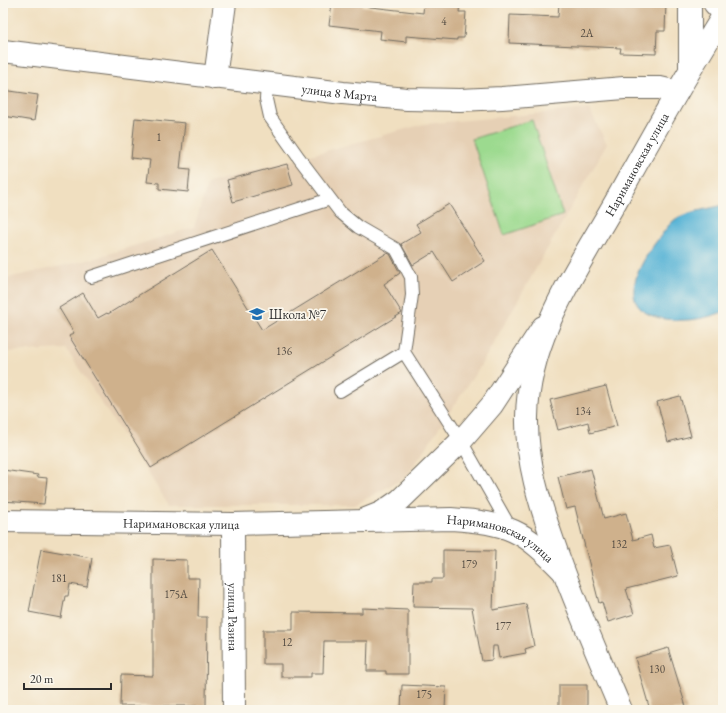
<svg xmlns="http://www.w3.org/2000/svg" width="726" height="713" font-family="'EB Garamond',serif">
<rect width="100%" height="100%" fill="#fbf7ec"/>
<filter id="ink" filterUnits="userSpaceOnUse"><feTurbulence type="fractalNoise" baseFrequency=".025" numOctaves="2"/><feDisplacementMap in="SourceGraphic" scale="8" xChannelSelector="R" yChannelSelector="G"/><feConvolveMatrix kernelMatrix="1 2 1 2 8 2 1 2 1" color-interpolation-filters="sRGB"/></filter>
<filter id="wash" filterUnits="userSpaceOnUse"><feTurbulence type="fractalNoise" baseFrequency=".012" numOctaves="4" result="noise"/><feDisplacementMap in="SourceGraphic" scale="16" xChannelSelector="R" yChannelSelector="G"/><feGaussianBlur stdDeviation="0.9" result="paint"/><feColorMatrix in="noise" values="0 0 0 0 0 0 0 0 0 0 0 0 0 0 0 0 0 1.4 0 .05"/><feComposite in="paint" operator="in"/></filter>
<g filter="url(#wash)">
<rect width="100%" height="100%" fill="#f0dfc0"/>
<path fill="#e6d0b5" d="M589,109l18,35 -126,221 -75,112 -51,28h-186l-103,-156 -63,3v-73l89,-20 102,-32 14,-44 216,-59z"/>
<path fill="#9cda8f" stroke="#64825d" d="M532,120l31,95 -59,20 -32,-96z"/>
<path fill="#58b4d6" stroke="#427080" d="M723,205v107c-19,7 -36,10 -57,7 -51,-7 -31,-49 -10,-77 7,-8 13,-20 23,-25 13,-6 30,-8 44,-12z"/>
<g id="blocks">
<path fill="#cfb18c" d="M332,3h31l-1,3 61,7 1,-10h36l-1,9h7l-2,26h-7v2l-51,-4v6l-26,-3 1,-8 -52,-6z
M559,3h107l-1,28h-8l-1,23 -36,-1 1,-5 -112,-5 1,-28 48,2z
M3,90l35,5 -4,26 -31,-5z
M135,118l50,5 -5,46 10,1 -2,22 -29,-3v-6l-12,-1 3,-22 -19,-2z
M287,164l6,21 -60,17 -6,-22z
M449,204l36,57 -32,21 -19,-30 -21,13 -12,-21 20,-12 -5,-8z
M212,250l50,80 125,-77 3,1 10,19 -16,11 18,29 -251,155 -82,-132 5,-3 -15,-25 24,-15 15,25 9,-5 1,1z
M606,386l11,40 -27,7 -2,-11 -30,8 -8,-30z
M680,396l11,40 -23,6 -11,-40z
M591,469l13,50 22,-6 7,27 18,-5 3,13 16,-3 8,31 -52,13 8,25 -26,8 -6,-20 -3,1 -24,-96 -9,2 -8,-32z
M3,470l35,5 -1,2 10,1 -3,26 -41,-3z
M41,549l51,9 -5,29 -17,-3 -2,12h-3l-4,22 -32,-6z
M443,550l52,1 -2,59 33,-6 8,42 -9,3 1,4 -27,5 -2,-12h-4l-1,14 -10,1 -10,-53 -59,-1 1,-25h18v-3h11z
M153,559l34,1v18h12l-1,39h9l-1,89h-86l1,-31 32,1z
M362,608l46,2v64h-22v-3h-19l1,-30h-44l-1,32h-12v4h-30v-13h-18v-34h30v-18l69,1z
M668,648l19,62h-37l-15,-52z
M402,685l44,2 -1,23h-44z
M559,685h28v25h-28z"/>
</g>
</g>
<g filter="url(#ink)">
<use href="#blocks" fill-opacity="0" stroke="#706a5f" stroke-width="1"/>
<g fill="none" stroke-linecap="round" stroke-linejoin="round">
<g stroke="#706a5f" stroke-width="14">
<path id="service" d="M267,84l-1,15 4,18 29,41 41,54 18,15 38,22 15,28 1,18 -8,57 57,89 50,88
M91,277l239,-78
M340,391l64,-39"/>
</g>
<g stroke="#706a5f" stroke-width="24">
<g id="minor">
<path d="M690,3v66"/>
<path d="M714,3l9,10"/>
<path id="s1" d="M3,51l340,42 64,6 53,1 42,-2 122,-10h36l17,4"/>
<path d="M215,78l10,-75"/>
<path d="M366,519l15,-6 19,-13 61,-59 31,-36 51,-78"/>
<path id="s2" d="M3,521l230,3 218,-5c57,4 73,11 112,52"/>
<path id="s3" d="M233,524l1,186"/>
</g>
</g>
<g stroke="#706a5f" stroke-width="24">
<g id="tertiary">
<path id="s4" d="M621,710c-23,-55 -48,-110 -67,-166 -14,-40 -28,-83 -27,-127 1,-80 51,-149 89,-216 34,-62 69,-124 107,-185"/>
</g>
</g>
<use href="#service" stroke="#fff" stroke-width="12"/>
<use href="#minor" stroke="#fff" stroke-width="22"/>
<use href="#tertiary" stroke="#fff" stroke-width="22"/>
</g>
</g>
<defs>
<g id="school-bare" transform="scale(1.2)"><path d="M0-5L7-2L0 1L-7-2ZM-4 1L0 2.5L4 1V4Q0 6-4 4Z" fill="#1f6fb2" stroke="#fbf7ec" stroke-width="2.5" paint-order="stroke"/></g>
</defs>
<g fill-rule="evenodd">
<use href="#school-bare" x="257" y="314"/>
</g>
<g text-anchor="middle" stroke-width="3.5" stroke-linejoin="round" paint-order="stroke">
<g font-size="11" fill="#544c43">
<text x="444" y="25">4</text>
<text x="587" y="37">2А</text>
<text x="159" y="141">1</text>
<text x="284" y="355">136</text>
<text x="583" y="415">134</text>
<text x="619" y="548">132</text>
<text x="469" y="568">179</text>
<text x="59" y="582">181</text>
<text x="176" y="598">175А</text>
<text x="503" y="630">177</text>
<text x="287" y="646">12</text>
<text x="657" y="673">130</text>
<text x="424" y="698">175</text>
</g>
<g font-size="13" fill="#2b2b2b" stroke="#fbf7ec">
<text dy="5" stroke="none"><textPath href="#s1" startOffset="339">улица 8 Марта</textPath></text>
<text dy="5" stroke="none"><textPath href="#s4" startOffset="588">Наримановская улица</textPath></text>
<text dy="5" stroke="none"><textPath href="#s2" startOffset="178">Наримановская улица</textPath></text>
<text dy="5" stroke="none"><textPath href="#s2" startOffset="502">Наримановская улица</textPath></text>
<text dy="5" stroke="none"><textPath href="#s3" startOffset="93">улица Разина</textPath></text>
</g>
<g font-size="13" fill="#2b2b2b" stroke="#fbf7ec" text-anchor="start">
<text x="269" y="319">Школа №7</text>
</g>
</g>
<rect width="726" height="713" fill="none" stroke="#fbf7ec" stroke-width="16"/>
<path d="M24 683v6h87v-6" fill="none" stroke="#2b2b2b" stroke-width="2"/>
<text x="30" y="683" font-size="12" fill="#2b2b2b" stroke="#fbf7ec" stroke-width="3" paint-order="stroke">20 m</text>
</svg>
